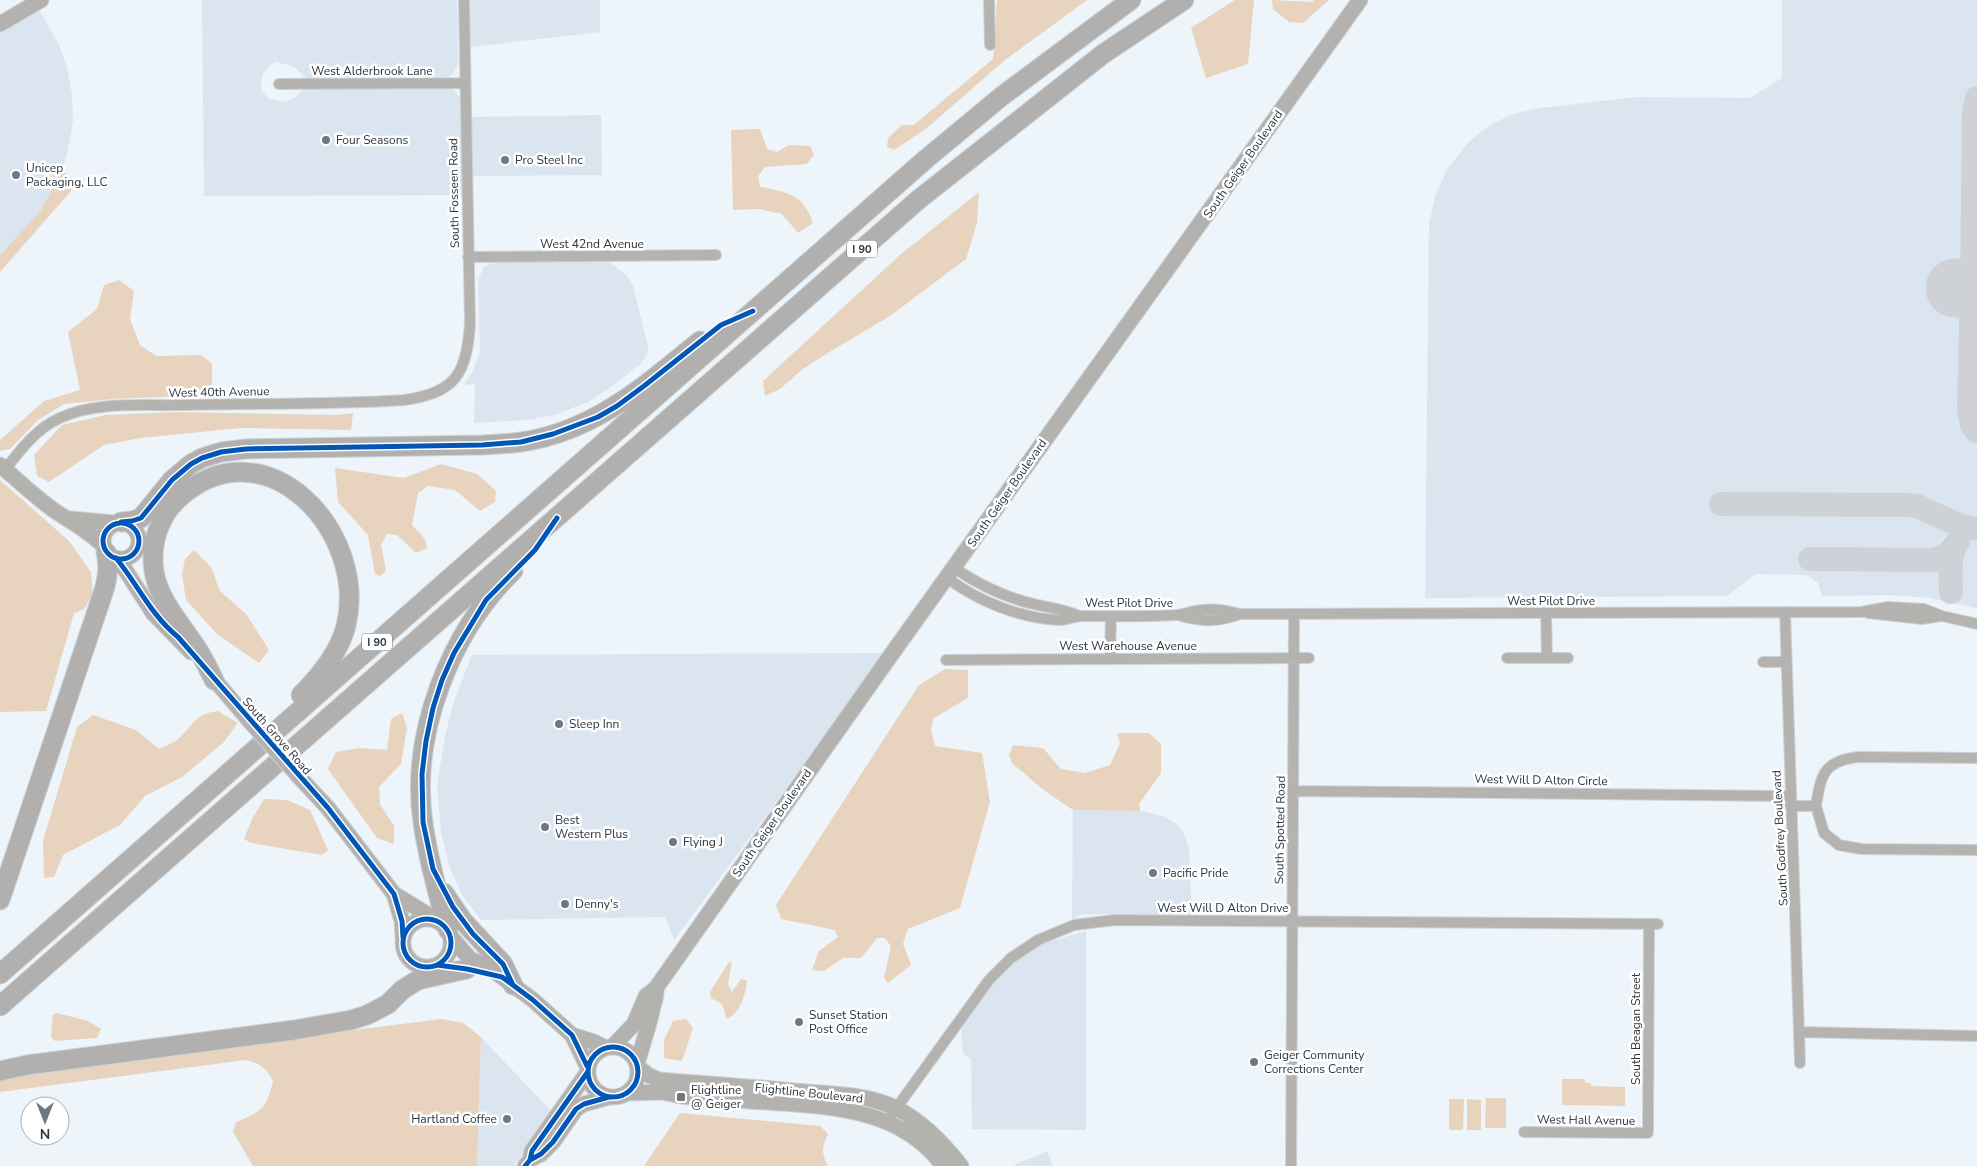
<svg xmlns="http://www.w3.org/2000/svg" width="1977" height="1166" font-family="'Nunito Sans',sans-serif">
<rect width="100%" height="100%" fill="#edf4fa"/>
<path fill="#dae5ef" d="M202,0h255l1,63 -5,11 -6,3 -141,1 -13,-12 -17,-4 -7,4 -6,7 -2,10 1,8 7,8 15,3 9,-3 12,-11h142l6,1 9,11 1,95 -259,1z
M469,0h131v32l-130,15z
M1782,0h195v608l-47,-10 -40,-3 -68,1 -4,-13 -11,-8 -51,-1 -29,22 -302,2 4,-374 7,-31 12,-25 19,-24 16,-14 13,-8 20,-9 25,-5 96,-11 113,1 32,-20z
M37,6l22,39 8,22 5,27 1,27 -6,34 -8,24 -18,31 -41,45v-227z
M601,115l1,60 -131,1 -1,-59z
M497,259l106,1 7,3 16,12 7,10 15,62 -1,8 -7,9 -25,20 -25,17 -35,14 -27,5 -54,3 1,-39 -11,1 9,-14 7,-19 -2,-71 5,-13z
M886,653l-212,287 -9,-23 -184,3 -19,-25 -12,-27 -9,-35 -4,-47 8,-50 9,-35 18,-46z
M1073,810l67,1 23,5 12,7 8,9 6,16 3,67 -110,-1 -10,6z
M1086,931v199l-114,-1 -1,-69 -8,-7 -2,-25 25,-36 30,-32 25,-16z
M481,1037l71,75 -38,54h-37z
M1047,1151l6,15h-41z"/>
<path fill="#e8d3bf" d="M997,0h90l-82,60 -78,68 -33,22 -7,-3 1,-9 14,-13h12l79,-66z
M1235,0h19l-6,64 -42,14 -15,-50z
M1272,0l40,2 2,-2h15l-26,23 -14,-1 -16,-13z
M760,129l7,20 10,3 12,-7 21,1 4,9 -7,9 -42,3 -7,9 2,11c27,5 43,7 53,36l-15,10 -16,-19 -22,-5 -27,1 -2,-80z
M62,170l11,10 -2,11 -71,81v-17l41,-45z
M979,192l-2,31 -11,36 -76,57 -59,35 -28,18 -23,20 -15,7 -2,-15 137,-126z
M119,280l15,11 -4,28 10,26 16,11 45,-1 11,9v31l-99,4 -49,5 -26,16 -28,29 -10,2v-11l44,-39 36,-11 -12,-58 29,-23 7,-24z
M178,412l158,3 17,-2 -2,17 -110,-2 -101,10 -36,7 -55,37 -12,-6 -3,-21 28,-30 44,-10z
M441,464l36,10 19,17 -1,11 -15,9 -25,-21 -27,-4 -10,7 -6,32 13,14 2,9 -11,5 -19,-18 -10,-1 -6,11 5,25 -5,6 -6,-2 -7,-39 -30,-33 -3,-34 69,10z
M0,480l69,61 22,31 2,23 -9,14 -10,4 -28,98 -46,1z
M194,550l17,17 9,24 26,23 23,36 -10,13 -42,-29 -31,-34 -4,-26 3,-15z
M945,669l23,1v28l-34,20 -3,12 4,16 47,7 8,49 -30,106 -52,21 -5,15 8,21 -23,18 -4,-5 7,-32 -6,-8h-8l-16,20h-18l-19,13 -12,-1 7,-19 19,-14 -3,-7 -54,-11 -5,-14 143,-220z
M218,711l20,12 -15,20 -41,34 -37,19 -25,29 -57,30 -9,22 -10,1 -1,-37 34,-114 16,-12 43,15 23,19c5,-3 13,-5 18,-9 16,-14 17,-26 41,-29z
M402,713l5,15 -6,36 -22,23 1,17 14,22v18l-17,-6 -49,-69 8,-17 23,-4 28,2 4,-31z
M1117,733h32l12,11v29l-22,31 1,7 -67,-1 -28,-19 -33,-28 -3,-8 4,-10 30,3 18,21 24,4 25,-8 10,-22z
M264,799l23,1 23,10 18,40 -6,5 -71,-12 -7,-4 8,-20z
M729,962h3l-4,22 4,8 9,-13 6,1c-1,14 -7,33 -20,39l-5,-15 -11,-6 -1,-6z
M57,1013l31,8 13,8 -4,9 -42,3 -4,-5 2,-21z
M441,1019l22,4 18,14 -4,129h-224l-20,-34 3,-10c26,-11 30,-12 37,-41 -7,-13 -12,-17 -27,-21l-246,32v-14l41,-9z
M686,1019l7,9 -11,33 -18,-3v-18l9,-19z
M1562,1079h23v4h6v3l34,1v19l-63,-1z
M1486,1098h20v30h-21z
M1449,1099h15l-1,31h-14z
M1467,1099l14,1v30h-14z
M680,1113l140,13 8,8c-6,12 -7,20 0,32h-184z"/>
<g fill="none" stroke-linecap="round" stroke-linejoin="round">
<path stroke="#ced2d6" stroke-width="24" d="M1977,98l-3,17 -2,173 -3,121 3,16 5,6
M1721,504l188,1 8,1 44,20 16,3
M1810,559l124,1 12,-5 9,-9
M1951,592c0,-16 -3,-37 7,-50"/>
<path stroke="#ced2d6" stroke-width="59" d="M1955,288h22"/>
<g stroke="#cbd2d8" stroke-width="12">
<path id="street" d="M989,0l1,45
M279,84l186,-1
M468,257l248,-2
M5,470c15,-20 32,-42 55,-52 36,-17 81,-12 120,-13 74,-2 150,0 224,-5 51,-7 63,-26 66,-77l-6,-323
M954,568c24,16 52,30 80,36 16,4 30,5 45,12
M947,578c31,23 74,41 113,42 7,0 14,-4 22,-4 32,0 63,1 95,-1 6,0 12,-3 18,-4 15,-3 31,-1 45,3l621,-2 27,-5 36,2 18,7 35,8
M1785,612l15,451
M1546,613l1,45
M1868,613l54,6 19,-3
M1181,616c22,6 38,6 59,-2
M1110,658l1,-42
M1507,658h61
M946,660l363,-2
M1763,662h22
M1293,791l497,5
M1790,806h26c5,-32 8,-45 42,-49l119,1
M1816,806l8,27 15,12 22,4 116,1
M1799,1032l178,4
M887,1121l102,-141 22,-22 27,-18 36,-15 41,-5 543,4
M1524,1132l124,1 1,-209
M1291,1166l3,-552"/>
</g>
<g stroke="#cbd2d8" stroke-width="17">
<path id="secondary" d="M0,24l41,-24
M0,465c20,17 39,36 61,50 15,9 29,18 42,30
M71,519l44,4
M103 541a18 18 0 1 1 36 0a18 18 0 1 1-36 0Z
M116,558l10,13 27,42 38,39
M207,671l40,47
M302,780l26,28 66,86 8,27 1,16
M394,894l41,25
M403 943a24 24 0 1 1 48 0a24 24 0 1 1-48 0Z
M452,938l18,21 17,7 46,34 39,35 15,31
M572,1035l22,7 10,5
M613,1046l21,-22 12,-28 10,-8 235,-333 469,-655
M588 1072a25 25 0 1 1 50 0a25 25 0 1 1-50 0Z
M637,1064c5,-18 11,-35 15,-53 2,-11 5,-11 4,-23
M638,1067l10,8 11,5c49,4 98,7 148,12 29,2 62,3 89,16 25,13 48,36 65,58
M627,1093l35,-1 19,4c33,3 67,5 100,7 60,4 124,10 162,63
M531,1159l10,-5 12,-12 23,-33 8,-5 25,-7
M525,1166l5,-6 2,-9 55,-78"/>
</g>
<g stroke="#cbd2d8" stroke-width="21">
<path id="highway" d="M121,522l11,-1 9,-3 31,-38 19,-16 11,-6 19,-6 25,-3 236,-4c13,-1 26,-1 39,-3 72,-10 125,-57 179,-101
M214,680c-5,-10 -10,-21 -16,-30 -15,-24 -40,-50 -44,-79 -4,-26 5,-55 24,-72 86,-79 191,32 168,127 -7,27 -26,50 -45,69
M444,893l19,28 40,43 10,21
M0,900l104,-310c4,-14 5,-24 2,-38
M448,930c-10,-35 -20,-71 -25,-107 -13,-88 27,-191 90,-252
M0,974l926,-815 76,-63 129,-96
M0,1006l918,-806 185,-146 81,-54
M0,1071l27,-6 267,-35 57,-10 16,-5 21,-11 14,-14 16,-10 49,-11"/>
</g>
<use href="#street" stroke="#b5b3b0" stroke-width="10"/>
<use href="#secondary" stroke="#b4b2af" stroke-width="15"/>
<use href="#highway" stroke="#b1b0ae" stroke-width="19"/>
<g stroke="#cbd2d8" stroke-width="17" stroke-linecap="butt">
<path id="secondary-bridge" d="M247,718l55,62"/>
</g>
<use href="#secondary-bridge" stroke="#b4b2af" stroke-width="15"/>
<g stroke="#fff" stroke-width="8">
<path id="cycleway" d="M121,522l11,-1 9,-3 31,-38 19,-16 11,-6 19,-6 25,-3 236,-4 39,-3 32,-8 45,-17 19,-11 27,-20 77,-61 32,-14
M103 541a18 18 0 1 1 36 0a18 18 0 1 1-36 0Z
M116,558c22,27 35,57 62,79l150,171 66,86 8,27 1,16
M403 943a24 24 0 1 1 48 0a24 24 0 1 1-48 0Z
M437,965l30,4 35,8 31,23 39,35 15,31
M513,985l-10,-21 -30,-30 -20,-27 -20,-38 -10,-47 -1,-48 4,-33 7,-33 9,-28 12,-27 32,-53 49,-50 22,-32
M588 1072a25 25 0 1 1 50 0a25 25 0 1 1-50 0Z
M530,1160l11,-6 12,-12 23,-33 8,-5 25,-7
M525,1166l5,-6 2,-9 55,-78"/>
</g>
<use href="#cycleway" stroke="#0057b8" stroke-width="5"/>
</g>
<g fill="#6e7881" stroke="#fff" stroke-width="2">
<circle cx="326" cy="140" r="5"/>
<circle cx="505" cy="160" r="5"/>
<circle cx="16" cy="175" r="5"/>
<circle cx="559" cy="724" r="5"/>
<circle cx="545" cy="827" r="5"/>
<circle cx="673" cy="842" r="5"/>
<circle cx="1153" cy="873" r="5"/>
<circle cx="565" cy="904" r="5"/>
<circle cx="799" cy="1022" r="5"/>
<circle cx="1254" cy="1062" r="5"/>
<rect x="676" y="1092" width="10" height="10" rx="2.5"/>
<circle cx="507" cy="1119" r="5"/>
</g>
<g text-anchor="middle" stroke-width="5" stroke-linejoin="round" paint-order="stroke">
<g fill="#fff" stroke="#6a7279" stroke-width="1">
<rect x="847" y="240.5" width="30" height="17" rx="4"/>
<rect x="362" y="633.5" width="30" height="17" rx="4"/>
</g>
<g font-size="11" font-weight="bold" fill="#2a3640">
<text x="862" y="253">I 90</text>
<text x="377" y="646">I 90</text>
</g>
<g font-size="12" fill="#2a3640" stroke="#fff">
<text x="372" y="75">West Alderbrook Lane</text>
<text transform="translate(1243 164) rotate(-55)" y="4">South Geiger Boulevard</text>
<text transform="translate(454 193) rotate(-91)" y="4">South Fosseen Road</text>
<text x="592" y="248">West 42nd Avenue</text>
<text transform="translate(219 392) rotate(-1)" y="4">West 40th Avenue</text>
<text transform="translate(1007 493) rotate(-55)" y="4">South Geiger Boulevard</text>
<text x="1551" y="605">West Pilot Drive</text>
<text x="1129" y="607">West Pilot Drive</text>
<text x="1128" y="650">West Warehouse Avenue</text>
<text transform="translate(277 736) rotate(49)" y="4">South Grove Road</text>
<text transform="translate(1541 780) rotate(1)" y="4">West Will D Alton Circle</text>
<text transform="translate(772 823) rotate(-55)" y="4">South Geiger Boulevard</text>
<text transform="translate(1280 830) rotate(-89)" y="4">South Spotted Road</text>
<text transform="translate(1780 838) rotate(-93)" y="4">South Godfrey Boulevard</text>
<text x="1223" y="912">West Will D Alton Drive</text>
<text transform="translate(1636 1029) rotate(-90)" y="4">South Beagan Street</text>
<text transform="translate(809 1093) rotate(6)" y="4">Flightline Boulevard</text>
<text transform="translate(1586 1120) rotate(1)" y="4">West Hall Avenue</text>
</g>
<g font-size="12" fill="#2a3640" stroke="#fff" text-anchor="start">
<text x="336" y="144">Four Seasons</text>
<text x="515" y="164">Pro Steel Inc</text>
<text x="26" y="172">Unicep<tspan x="26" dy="14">Packaging, LLC</tspan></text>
<text x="569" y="728">Sleep Inn</text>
<text x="555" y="824">Best<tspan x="555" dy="14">Western Plus</tspan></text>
<text x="683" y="846">Flying J</text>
<text x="1163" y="877">Pacific Pride</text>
<text x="575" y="908">Denny's</text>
<text x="809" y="1019">Sunset Station<tspan x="809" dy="14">Post Office</tspan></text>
<text x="1264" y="1059">Geiger Community<tspan x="1264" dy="14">Corrections Center</tspan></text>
<text x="691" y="1094">Flightline<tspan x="691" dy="14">@ Geiger</tspan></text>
<text x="497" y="1123" text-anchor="end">Hartland Coffee</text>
</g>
</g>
<g transform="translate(45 1121) rotate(180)"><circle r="24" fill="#ffffff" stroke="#aaafb3"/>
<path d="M0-4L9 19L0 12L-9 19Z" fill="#6e7881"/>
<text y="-8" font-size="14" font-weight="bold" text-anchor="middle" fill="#2a3640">N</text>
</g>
</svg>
